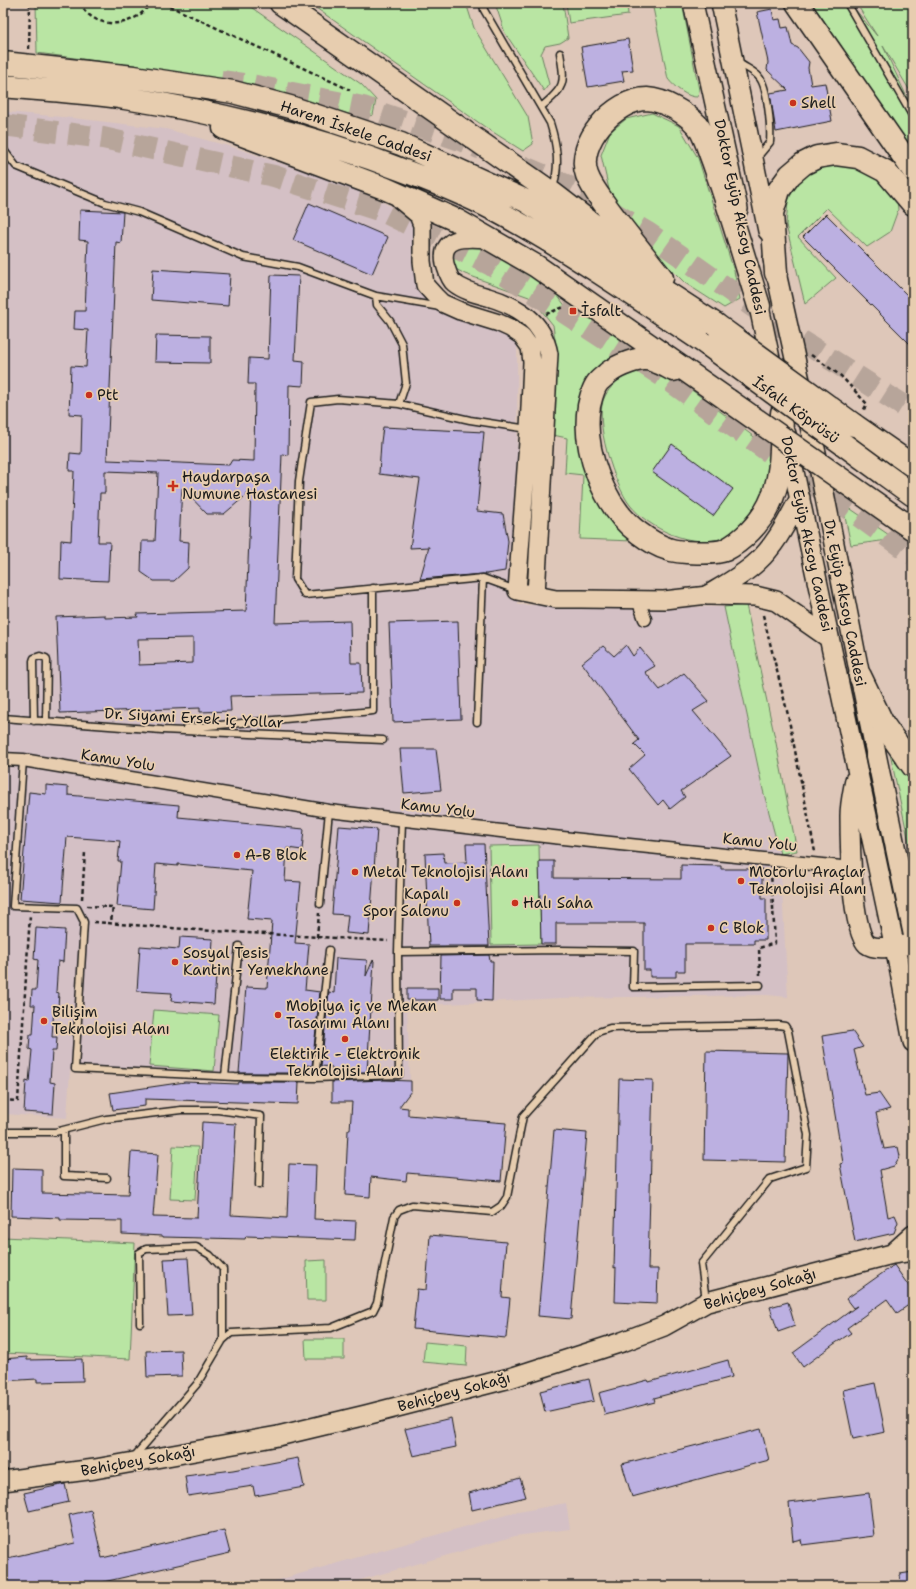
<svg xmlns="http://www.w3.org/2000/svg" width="916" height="1589" font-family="'Shantell Sans',sans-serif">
<rect width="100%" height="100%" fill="#dec7b9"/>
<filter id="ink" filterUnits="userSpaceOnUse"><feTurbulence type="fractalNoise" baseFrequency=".025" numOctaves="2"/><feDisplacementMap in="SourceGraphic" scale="8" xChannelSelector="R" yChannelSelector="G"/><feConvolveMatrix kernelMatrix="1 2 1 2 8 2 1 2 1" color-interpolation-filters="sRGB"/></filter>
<g filter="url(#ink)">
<path fill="#d4c0c5" d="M7,112l66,6 93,11 73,20 117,40 42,21 15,10 1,58 12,16 91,48 1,263 206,2 39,183 17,64 8,143 -21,-2 -206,3 -154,8 3,74 -33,-1 -74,4 -233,-12 -3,47 -64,-4v-884z
M566,1503l4,26 -55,7 -176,50h-82l256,-73z"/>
<path fill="#b9e5a3" stroke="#6a8060" d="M36,3h209l116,81 15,16 -3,15 -12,3 -39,-12 -71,-19 -117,-21 -97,-13z
M309,3h157l8,25 54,89 5,27 -10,7 -38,-24z
M495,3h68l5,35 -8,5 -15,3 -4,8 8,30 -5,7 -39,-58z
M566,3h61l1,12 -59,8z
M652,3h30l17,87 -1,7c-10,1 -24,-10 -30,-18z
M812,3h38l27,33 -21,-33h57v93l-30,-50 30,64v42z
M652,113l27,13 19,32 36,113 6,28 -16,9 -39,-25 -30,-30 -44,-55 -10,-43 9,-23 16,-13z
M836,162l29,5 32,31 1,12 -8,22 -23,15 -40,-39 -29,29 38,41 -31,26 -19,-79 2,-24 5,-11 11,-15 16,-9z
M474,241l78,47 17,23 46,16 27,23 -64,65 55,126 -53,-2 3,-64 -18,-2 2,-35 -14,-3 4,-80 -4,-30 -16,-20 -8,-8 -64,-23 -11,-6 -3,-19z
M653,368l15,7 13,7 88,66c1,4 2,8 2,12 0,5 -6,37 -9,41 -3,7 -11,13 -16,19 -6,7 -14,15 -23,18 -30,11 -74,-9 -93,-33 -15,-19 -38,-86 -25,-109 10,-18 28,-26 48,-28z
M842,503l53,36 -44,6z
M746,605l30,138 21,108 -17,3 -17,-64 -39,-183z
M889,749l24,23v89z
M539,845l2,99 -50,1 -2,-99z
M154,1010l65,5 -5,56 -65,-5z
M173,1146l25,1 -3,53 -25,-1z
M3,1237l132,6 -5,116 -127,-6z
M326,1260v40h-19l-1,-39z
M305,1339h39v20h-38z
M425,1342l42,4 -1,20 -43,-4z"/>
<path fill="#bcb0e1" stroke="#1c1c1c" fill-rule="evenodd" d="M772,9l2,11 6,-1 2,9 6,-1 4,18 6,3 11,14 -1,6 3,17 14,-2 7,38 -56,11 -6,-39 18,-3 -21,-20 1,-8 -11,-50z
M628,39l5,31 -11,1 2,10 -36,6 -7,-40z
M309,203l79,34 -16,37 -79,-34z
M80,210l43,2 -2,31 -5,-1 -9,218 122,5 3,-5 22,1 1,-77h-7l1,-26 19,1 3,-84 28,1 -4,84 9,1 -1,25 -14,-1 -1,70 -6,-1 -7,169 75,-2 1,42h10l1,30 -132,3 1,15 -31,1v-4l-140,5 -4,-96 49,-2v3l33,-1 -1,-3 109,-3 5,-120 -27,23h-17l-25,-26 -3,53 10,1 -1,26 -14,13h-20l-13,-9 1,-31h13l3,-68 -53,-2v22h-5l-2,49h12l-2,39 -48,-2 1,-39 10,1 3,-70h-5l1,-18 11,1 1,-39 -13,-1 2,-48 15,1 2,-37 -14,-1 1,-18h10l3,-70 -9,-1zM193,638v25l-54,2 -1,-26z
M826,214l87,87v46l-110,-110z
M153,269l77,5 -2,32 -77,-6z
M156,335l54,1v27l-55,-1z
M383,427l101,5 -7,79 26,3 5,27 -3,30 -19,3h-3l-63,5 9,-32 -19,1 10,-69 -41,-5 2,-32z
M672,444l61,45 -20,27 -61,-44z
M458,621l3,98 -68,3 -4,-99z
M626,645l7,11 7,-8 15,18 -10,6 15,18 24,-17 25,28 -16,10 38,45 -50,35 4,6 -15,12 -7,-9 -5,5 -29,-36 16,-14 -11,-11 5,-4 -57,-77 21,-17 11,10z
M400,749h36l5,41 -37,3z
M46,785l22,2v8l111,10 -1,12 126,12 -2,21 -15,-2 -2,33 16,1 -6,61 14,1 -4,46 15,2 -8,74 -5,-1v8h-68l7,-86 21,1 5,-67 -25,-2 5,-48 -74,-7v2l-22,-2 -3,45 -36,-3 4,-45h-3l2,-20 -53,-4 -5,65 -42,-3 9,-107 17,2z
M339,826l38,3 -8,106 -23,-2 2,-18 -16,-1z
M466,844h18l5,102h-60l-4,-92 18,-1 1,10 23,-1z
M539,861h15v17l127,1v-14l40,1v3h41v29h4v42h-12v4h-69v27h-9v6h-26v-7h-6v-47h-88v21h-15z
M36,928l29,2 -2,32 -5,-1 -2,31 3,1 -1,14h-4l-2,30h5l-1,14h-4l-2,31 5,1 -2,31 -29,-2 2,-31 3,1 3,-32 -3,-1 1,-14h3l2,-30h-4l1,-15h4l2,-30 -4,-1z
M180,937l33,2 -2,37h5l-2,28 -43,-3 1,-8 -35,-2 3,-45 39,3z
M489,955l1,6h3l-1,40 -15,-1v-12h-24v11h-13l1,-43z
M336,958l31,2 -1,16 7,-16 1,1 -7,111 -35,1v-6l-11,-1 8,-74 5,1z
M407,988h31v12h-31z
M852,1031l11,16 -9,3 11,45 14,-2 11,16 -14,4 8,36 14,-2 2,9 -6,10 -14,4 8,47 7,-2 3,7 -4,11 -39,9 -15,-78 3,-1 -21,-127z
M706,1051l82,2 -3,109 -81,-2z
M619,1079l34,1 -5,189h10l-1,35 -42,-2 1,-35 -2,1z
M384,1080l27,1v10l-12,16 9,1v7l98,8 -5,58 -94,-8 -1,8 -35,-4 -1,20 -25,-2 3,-65h2l2,-28h-20v-20z
M185,1082l53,2 1,-2h60l-1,22 -153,-5v7l-32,4 -3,-17z
M202,1122l34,2 -5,91 56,3 2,-54 27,1 -2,54 42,2 -1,19 -109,-4 -1,3 -82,-2v-1l-41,-2v-13l-62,-1v-2l-49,-2 1,-48 30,1v24l86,2 3,-43 27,2 -5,63 44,1z
M554,1130l33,3 -16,186 -33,-3z
M430,1235l76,7 -4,55 8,1 -4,40 -93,-9 4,-40 9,1z
M188,1258l4,57 -24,1 -4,-57z
M894,1265l19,27v10l-16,11 -10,-14 -40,29 4,5 -17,11 -31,23 -10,-14 64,-47 -4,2 -7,-9z
M788,1302l7,24 -17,6 -8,-25z
M181,1350l1,26 -35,1 -1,-26z
M27,1357v3l55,-1 1,22 -46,1v-3l-34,2v-22z
M728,1360l4,17 -78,21 1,4 -50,13 -6,-22 49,-13 1,2z
M589,1379l5,22 -49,11 -5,-21z
M875,1383l10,49 -32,7 -10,-49z
M451,1418l5,29 -43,9 -8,-27z
M761,1429l8,31 -137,37 -10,-33z
M298,1458l6,29 -49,9 -2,-10 -65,10 -3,-20 48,-6z
M520,1478l6,19 -54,13 -3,-17z
M65,1484l4,18 -40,9 -5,-18z
M869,1493l5,43 -72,9 -1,-6 -8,2 -4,-38z
M91,1510l11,48 122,-28 6,23 -144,33h-83v-27l72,-16 -6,-28z
M913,1572v14h-12l-1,-12z"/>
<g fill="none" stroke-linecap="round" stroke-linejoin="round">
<path stroke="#b7a59a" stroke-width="22" stroke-dasharray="22 11" stroke-linecap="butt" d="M221,81l30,4 112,22 97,33 21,9
M3,125l100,13 171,38 110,36 107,53 179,116 243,174
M522,166l42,18 84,49 154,108 111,71"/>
<g stroke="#1c1c1c" stroke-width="9">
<path id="lane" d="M483,3l1,7 66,113c7,22 10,42 3,65
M847,3l66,114
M738,62c7,6 15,8 21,15 9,10 12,52 11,65l-10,12 -2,7
M541,107c25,-20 24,-24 19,-54
M3,149l13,17 89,37 34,9 104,45 55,10 78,29 64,11
M376,296l1,9 13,16 12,23 4,39 -7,21
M516,590l-33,-12 -178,17 -10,-16 4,-98 12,-79 27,-3 61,5 71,16 58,9
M3,718l159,12 221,10
M34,721l-1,-60 1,-3 6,-2 6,2 1,3 -1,61
M477,722l6,-144
M186,728l187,-17v-123
M23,760l-10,146 64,2 7,14 -9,147 160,8 80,1 84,-3 -1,-123 4,-132
M320,904l9,-93
M398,952l162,-2 74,1 -1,36 127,-2
M225,1076l14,-130
M315,1078l14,-128
M64,1130v46l43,2
M3,1132h52l51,-13 75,-9h37l43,6 -2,69
M140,1323l-1,-70 7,-4 50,-2 14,8 13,14v71
M133,1458l64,-74 26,-44 8,-7 100,-5 42,-17 4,-8 17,-86 5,-7 13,-5 80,7 9,-6 6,-9 16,-81 75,-84 12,-4 168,-3 7,1 3,5 20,104 -2,32 -36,12 -69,85 5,36"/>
</g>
<g stroke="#1c1c1c" stroke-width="15">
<path id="street" d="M638,600l7,19
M3,759l20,1 306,51 224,26 298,31"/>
</g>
<g stroke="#1c1c1c" stroke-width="20">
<path id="secondary" d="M400,200l18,15 4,10v36l3,24 10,11 7,7 18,8 39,12 11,5 12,8 8,11 2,15 -3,67 -12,162 39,8h25l83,1 44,-5
M488,239c-19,-1 -49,-5 -43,25 2,6 4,15 9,19 10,8 23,11 34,14 30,9 55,24 61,57l-13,241"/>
</g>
<g stroke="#1c1c1c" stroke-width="22">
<path id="primary" d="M693,3l45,206
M721,3l47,228
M773,259l45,203 42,214 53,257
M756,292l17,81
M786,434l113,533 14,75
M708,595c17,-10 34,-19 49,-33 19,-17 31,-42 43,-64
M710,595l45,1 21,5 53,37
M855,780c-2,11 -5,24 -5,36 0,23 1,114 17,128 9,7 28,2 39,1
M892,1254l21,-19
M3,1481l92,-12 183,-33 88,-21 144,-37 112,-36 42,-16 43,-24 185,-48 21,-3"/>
</g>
<g stroke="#1c1c1c" stroke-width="25">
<path id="highway" d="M281,3l271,190 74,57
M797,3l116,167
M3,63l131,14 99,15 57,15 111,37 125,57 189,123
M3,86c40,4 82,6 122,12 98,15 193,39 285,75 32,12 64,25 94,42 71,39 137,85 204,130
M224,128l160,60 74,33 78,45 192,134
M776,273l-4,-60 7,-23 11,-15 13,-11 14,-7 19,-3 22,3 27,14 28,33
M662,278c-19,-24 -38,-47 -56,-72 -7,-10 -15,-20 -19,-31 -12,-32 28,-76 60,-76 17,1 39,14 50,26 7,8 12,26 16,36 17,48 31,97 46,145
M673,370c-7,-4 -15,-8 -22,-10 -11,-4 -34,6 -43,13 -3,3 -6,5 -9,8 -6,6 -8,17 -10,25 -7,42 14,101 50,127 8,6 19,13 29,16 10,4 48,5 57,1 18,-9 35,-27 44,-45 14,-27 12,-62 13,-92
M854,425l59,41
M884,474l29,21
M898,519l15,10
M860,676l23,48 30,42"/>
</g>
<path stroke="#1c1c1c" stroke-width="2.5" stroke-dasharray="4 3" stroke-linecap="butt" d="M80,3c2,3 4,7 7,10 19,18 51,11 63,-10
M163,3l187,87
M29,49l1,-46
M546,314l18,-7
M811,355l30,21 26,28 -4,7
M763,615l25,100 27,137
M82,899l3,-47
M87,906l26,1 -2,15
M94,922l103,8 191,11
M317,937l2,-24
M760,975l-1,-27 16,-5 -4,-71
M3,1100l15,1 12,-186"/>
<use href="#lane" stroke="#e7cdaf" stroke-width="6"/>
<use href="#street" stroke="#e7cdaf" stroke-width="12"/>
<use href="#secondary" stroke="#e7cdaf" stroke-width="17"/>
<use href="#primary" stroke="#e7cdaf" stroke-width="19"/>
<use href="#highway" stroke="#e7cdaf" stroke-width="22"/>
<g stroke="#1c1c1c" stroke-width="25" stroke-linecap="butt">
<path id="highway-bridge" d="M715,324l139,101
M708,345l176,129
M728,400l170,119"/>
</g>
<use href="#highway-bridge" stroke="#e7cdaf" stroke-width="22"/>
</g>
</g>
<g fill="#c8321e" stroke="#e7cdaf" stroke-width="1.5">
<circle cx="793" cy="103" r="4"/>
<rect x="569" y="307" width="8" height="8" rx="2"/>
<circle cx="89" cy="395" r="4"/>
<path d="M171 480h4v4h4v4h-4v4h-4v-4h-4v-4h4z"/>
<circle cx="237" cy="855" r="4"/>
<circle cx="355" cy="872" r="4"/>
<circle cx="741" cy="881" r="4"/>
<circle cx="457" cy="903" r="4"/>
<circle cx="515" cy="903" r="4"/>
<circle cx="711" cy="928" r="4"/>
<circle cx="175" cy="962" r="4"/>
<circle cx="278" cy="1015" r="4"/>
<circle cx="44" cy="1021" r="4"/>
<circle cx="345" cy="1039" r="4"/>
</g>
<g text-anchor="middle" stroke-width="3.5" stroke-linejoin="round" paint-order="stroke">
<g font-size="15" fill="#1c1c1c" stroke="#e7cdaf" text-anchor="start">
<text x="801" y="108">Shell</text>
<text x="581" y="316">İsfalt</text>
<text x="97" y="400">Ptt</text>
<text x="182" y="482">Haydarpaşa<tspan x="182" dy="17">Numune Hastanesi</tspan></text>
<text x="245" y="860">A-B Blok</text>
<text x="363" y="877">Metal Teknolojisi Alanı</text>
<text x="749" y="877">Motorlu Araçlar<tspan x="749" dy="17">Teknolojisi Alanı</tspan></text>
<text x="449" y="899" text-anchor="end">Kapalı<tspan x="449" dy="17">Spor Salonu</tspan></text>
<text x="523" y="908">Halı Saha</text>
<text x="719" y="933">C Blok</text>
<text x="183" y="958">Sosyal Tesis<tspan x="183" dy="17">Kantin - Yemekhane</tspan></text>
<text x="286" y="1011">Mobilya iç ve Mekan<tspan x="286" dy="17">Tasarımı Alanı</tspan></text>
<text x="52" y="1017">Bilişim<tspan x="52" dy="17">Teknolojisi Alanı</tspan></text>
<text x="345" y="1059" text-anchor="middle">Elektirik - Elektronik<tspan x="345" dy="17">Teknolojisi Alanı</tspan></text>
</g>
<g font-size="15" fill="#1c1c1c" stroke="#e7cdaf">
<text transform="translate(356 131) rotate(19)" y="5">Harem İskele Caddesi</text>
<text transform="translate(740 217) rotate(78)" y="5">Doktor Eyüp Aksoy Caddesi</text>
<text transform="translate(796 410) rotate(36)" y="5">İsfalt Köprüsü</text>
<text transform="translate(807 534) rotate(78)" y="5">Doktor Eyüp Aksoy Caddesi</text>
<text transform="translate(845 603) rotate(79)" y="5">Dr. Eyüp Aksoy Caddesi</text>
<text transform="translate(194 718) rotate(3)" y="5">Dr. Siyami Ersek iç Yollar</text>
<text transform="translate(118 760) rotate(9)" y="5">Kamu Yolu</text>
<text transform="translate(438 808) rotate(7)" y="5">Kamu Yolu</text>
<text transform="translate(760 842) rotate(6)" y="5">Kamu Yolu</text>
<text transform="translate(760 1289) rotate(-16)" y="5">Behiçbey Sokağı</text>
<text transform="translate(454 1392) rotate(-15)" y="5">Behiçbey Sokağı</text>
<text transform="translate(138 1461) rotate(-10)" y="5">Behiçbey Sokağı</text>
</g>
</g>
<rect width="916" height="1589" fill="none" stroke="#e7cdaf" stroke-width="16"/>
<rect x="8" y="8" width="900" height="1573" fill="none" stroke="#1c1c1c" stroke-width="1.5" filter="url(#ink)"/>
</svg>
